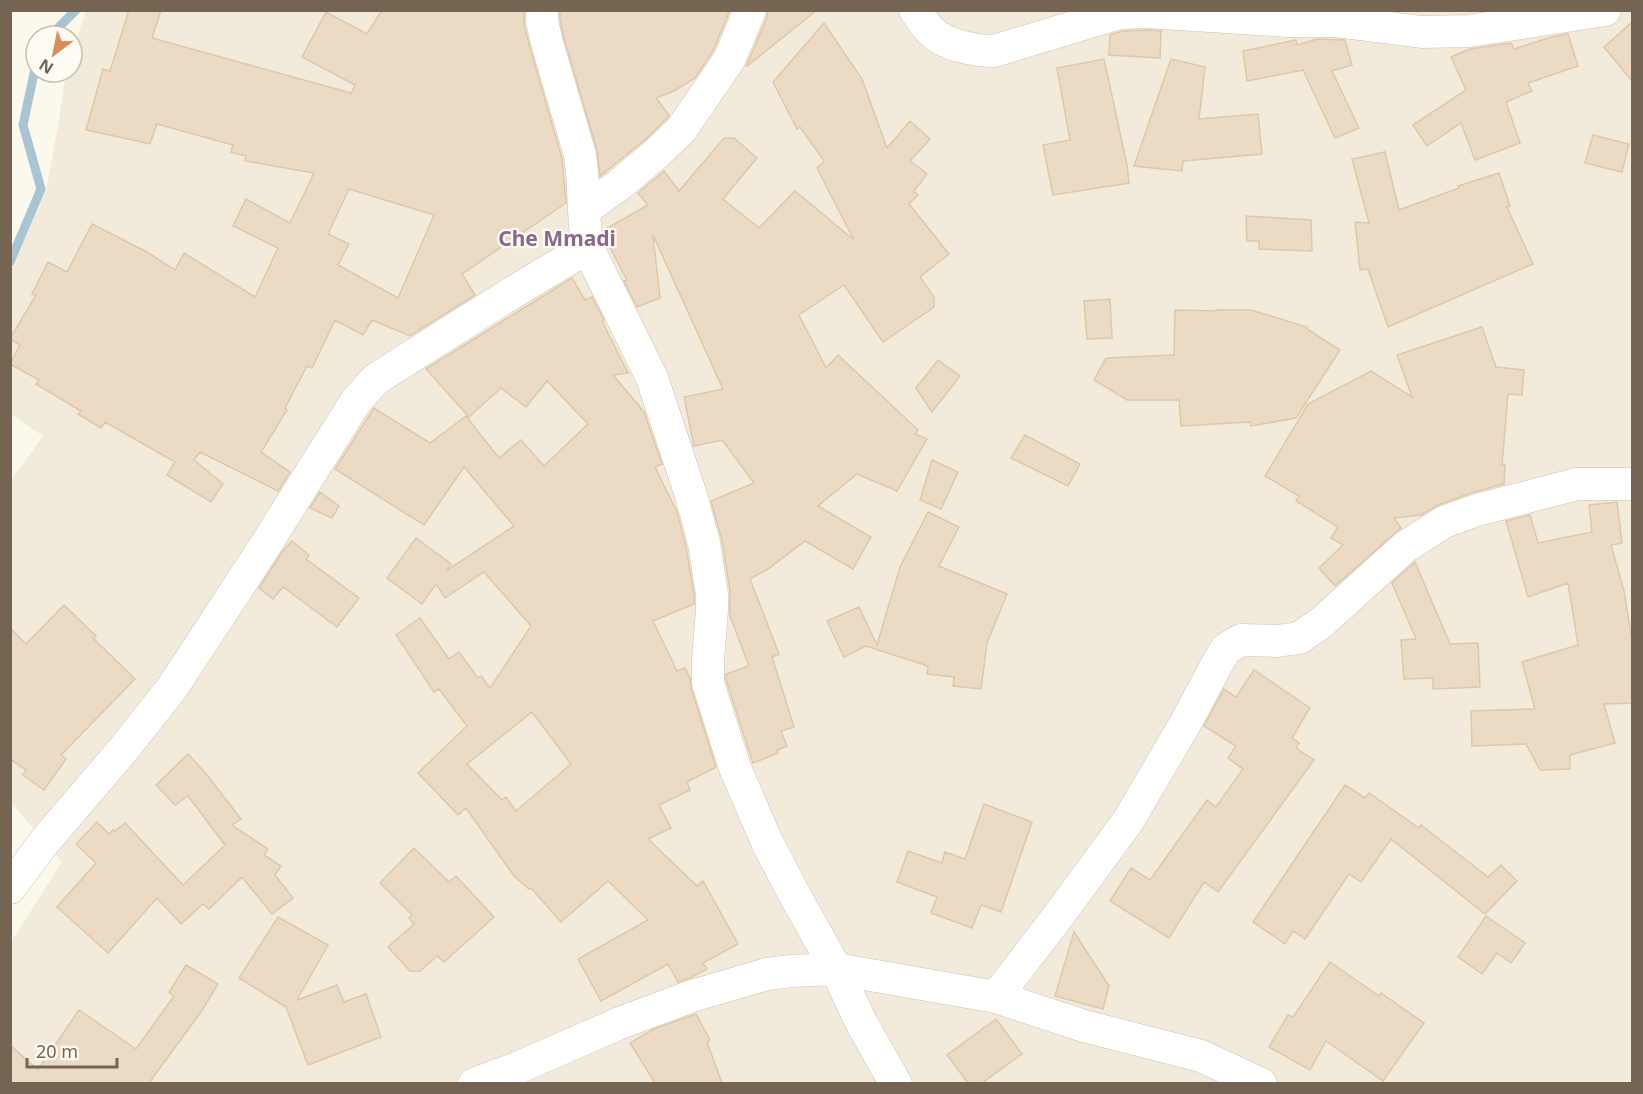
<svg xmlns="http://www.w3.org/2000/svg" width="1643" height="1094" font-family="'Noto Sans',sans-serif">
<rect width="100%" height="100%" fill="#fbf8ec"/>
<path fill="#f2ebdb" d="M86,11h1546v1072h-1621v-141l51,-80 -48,-56 -3,3v-329l32,-44 -32,-22v-143l35,-80 13,-71 7,-48h6v-20z"/>
<g fill="none" stroke-linecap="round" stroke-linejoin="round">
<path stroke="#a9c5d4" stroke-width="9" d="M50,36l26,-26
M10,262l31,-73 -18,-64 13,-61"/>
</g>
<path fill="#ecdbc4" stroke="#dfc7a8" stroke-width="1.5" fill-rule="evenodd" d="M129,10h32l-9,28 199,55 4,-8 -53,-28 24,-45 41,22 15,-24h142v15l6,23 32,111 4,44 -104,71 13,21 -65,41 -38,-16 -9,15 -28,-15 -23,48 -5,-2 -22,42 2,2 -26,42 29,20 -12,19 -78,-39 -6,8 29,24 -12,18 -44,-27 8,-13 -70,-40 -4,6 -23,-14 3,-3 -45,-27 3,-4 -29,-16 10,-19 -10,-6 26,-44 -4,-1 16,-32 19,10 25,-48 55,28 28,18 9,-17 71,44 23,-49 -45,-22 13,-27 44,24 24,-50 -69,-12 1,-5 -15,-4 2,-7 -76,-21 -7,20 -64,-14 17,-61 7,2zM349,189l85,26 -36,83 -60,-33 11,-21 -21,-10z
M560,10h170l-17,41 -18,27 -21,13 -18,7 13,17 -2,3 -22,22 -45,36 -3,-26 -33,-112 -4,-19z
M768,10h49l-71,57 21,-50z
M1632,22v59l-28,-34z
M824,23l38,56 25,69 23,-27 20,18 -20,22 17,13 -13,17 4,4 -9,9 40,50 -29,23 14,20v10l-51,35 -39,-57 -45,30 27,53 12,-13 80,75 -3,4 12,5 -30,52 -40,-17 -39,32 53,31 -18,32 -48,-28 -37,28 -18,10 29,75 -7,3 22,70 -13,4 6,15 -10,4 1,3 -25,10 -27,-83v-6l23,-8 -19,-50v-25l-8,-51 -11,-39 43,-18 -32,-43 -28,6 -10,-49 39,-8 -70,-154 7,63 -23,9 -13,-26 3,-1 -22,-42 -1,-8 44,-25 -10,-12 26,-22 15,20 45,-53h10l23,20 -34,41 36,29 36,-37 59,49 -37,-72 7,-7 -24,-34 -3,2 -24,-47z
M1147,30l14,1 -1,27 -51,-3 1,-20 13,-4z
M1568,34l10,32 -50,17 4,8 -26,11 14,41 -45,17 -14,-37 -34,23 -14,-21 53,-35 -15,-33 19,-8 41,-6 3,6 37,-12z
M1317,39l28,1 7,25 -20,6 27,57 -24,10 -32,-68 -56,11 -4,-30 53,-11 1,5z
M1104,59l23,106 2,18 -76,12 -10,-50 27,-5 -13,-72z
M1171,59l34,8 -6,52 59,-5 4,40 -79,7 -1,10 -48,-5z
M1593,135l36,9 -7,28 -37,-9z
M1385,152l14,58 60,-22 -1,-2 41,-13 11,33 -3,1 26,57 -145,63 -20,-58 -8,1 -5,-48 14,1 -17,-64z
M1246,216l65,4 1,31 -53,-2v-8h-12z
M572,278l13,22 7,-3 12,23 -2,1 26,52 -15,2 31,37 18,52 -7,3 22,45 9,35 8,48v9l-41,17 24,50 8,-3 5,10 1,10 25,79 -29,15 3,8 -31,15 12,23 -23,11 49,47 6,-5 35,63 -35,19 4,6 -15,8 -14,5 -10,-18 -67,37 -23,-42 70,-39 -40,-39 -47,41 -30,-34 -2,1 -15,-13 -48,-68 -8,7 -40,-42 49,-47 -28,-37 -5,3 -38,-57 24,-17 29,41 10,-7 19,26 3,-2 9,12 41,-62 -47,-54 -39,26 -9,-14 -14,20 -35,-26 29,-40 35,26 -5,7 68,-45 -50,-59 -40,58 -89,-56 39,-61 56,35 36,-27 33,42 22,-18 23,26 44,-42 -41,-43 -21,26 -25,-19 -32,29 -43,-48zM532,712l39,52 -55,47 -10,-14 -4,3 -35,-36z
M1110,299l2,39 -25,1 -3,-38z
M1175,310l41,1v-1h35l56,17v2l33,21 -44,68 -45,8 -1,-4 -69,4 -2,-26h-52l-33,-20 12,-22 68,-3z
M1482,327l14,40 28,3 -2,25 -14,-1 -6,70 3,1 -1,19 -33,9 -33,12 -17,10 -27,3 7,10 -66,58 -16,-18 24,-23 -12,-7 7,-11 -42,-26 3,-5 -34,-20 43,-72 63,-33 41,26 -15,-42z
M938,360l22,16 -28,36 -16,-24z
M1025,435l55,29 -12,22 -57,-28z
M932,460l26,12 -17,37 -21,-9z
M320,492l19,14 -7,12 -22,-10z
M1617,502l5,41 -11,2 13,46 8,49v63l-28,1 11,39 -45,12v14l-30,1 -14,-26 -54,2 -1,-35 64,-2 -13,-47 56,-17 -10,-62 -40,14 -22,-76 24,-6 8,28 54,-11 -3,-27z
M928,512l31,15 -20,39 68,28 -20,49 -6,46 -28,-3 1,-9 -27,-3 1,-8 -62,-20 -22,11 -17,-36 32,-14 18,38 23,-78z
M292,541l17,14 -3,4 53,39 -22,29 -54,-40 -10,12 -14,-11 23,-36z
M1415,562l35,82 28,-1 2,44 -47,2v-11l-29,1 -3,-39 15,-1 -24,-56z
M64,605l32,31 -3,2 42,41 -74,76 5,4 -22,31 -21,-15 3,-5 -16,-11v-131l16,16z
M1254,670l56,38 -18,30 7,5 -3,5 18,12 -96,132 -14,-10 -35,56 -59,-37 21,-33 19,12 57,-80 9,7 27,-38 -15,-11 8,-12 -32,-20 20,-37 12,8z
M188,754l20,22 33,43 -9,6 36,24 -4,6 17,11 -6,9 18,23 -21,16 -30,-37 -33,32 -6,-5 -22,20 -24,-26 -49,55 -51,-46 39,-44 -20,-19 21,-22 12,12 4,-4 2,1 10,-8 58,62 42,-40 -37,-49 -13,9 -19,-20z
M1345,785l20,13 4,-5 50,35 2,-3 67,52 13,-12 16,16 -32,33 -94,-75 -30,43 -12,-8 -44,65 -12,-8 -8,13 -32,-22z
M984,804l48,18 -31,90 -20,-7 -9,23 -41,-15 6,-16 -40,-15 11,-31 34,12 3,-11 20,7z
M414,848l35,34 7,-6 38,41 -50,45 -7,-6 -17,15h-10l-22,-24 26,-23 -5,-6 3,-3 -32,-32z
M1486,916l39,27 -14,20 -14,-10 -15,21 -24,-17z
M278,917l50,28 -31,55 40,-15 7,17 22,-8 15,43 -73,28 -22,-58 -47,-29z
M1074,932l35,54 -6,23 -48,-13z
M1330,962l49,34 2,-3 43,30 -41,58 -57,-40 -16,29 -41,-23 19,-32 5,2z
M186,965l32,19 -17,28 -52,71h-139v-38l28,25 41,-60 57,39 38,-53 -5,-4z
M696,1014l14,26 -3,2 15,41h-67l-25,-40 24,-14z
M996,1019l26,35 -40,29h-14l-21,-28z"/>
<g fill="none" stroke-linecap="round" stroke-linejoin="round">
<g stroke="#ccc3b2" stroke-width="33">
<path id="minor" d="M542,10v11l5,22 33,112c5,31 2,63 8,93l64,130 39,117 13,48 8,51v16l-4,50v23l27,85 32,74 26,50 43,77 26,55 34,60
M915,10c5,7 9,14 15,20 13,15 45,21 64,21l126,-38 27,-1 140,9h48l87,11 47,-1 136,-21
M584,210l35,-25 38,-32 24,-23 48,-70 21,-50
M10,888l35,-47 77,-90 50,-63 91,-139 93,-148 20,-22c71,-44 140,-91 212,-131
M996,997l60,-78 72,-98 57,-97 32,-60 9,-15 15,-9 36,1 22,-3 22,-15 84,-76 39,-25 33,-12 100,-26h55
M474,1084l43,-16 103,-45 72,-27 75,-22 25,-3 44,-2 160,28 88,29 117,30 60,28"/>
</g>
<use href="#minor" stroke="#fff" stroke-width="32"/>
</g>
<g text-anchor="middle" stroke-width="4.5" stroke-linejoin="round" paint-order="stroke">
<g font-size="21" font-weight="bold" fill="#8a698f" stroke="#fefbf2">
<text x="557" y="246">Che Mmadi</text>
</g>
</g>
<rect width="1643" height="1094" fill="none" stroke="#746451" stroke-width="24"/>
<g transform="translate(54 54) rotate(212)"><circle r="28" fill="#fefbf2" stroke="#c7bfb2" stroke-width="1.5"/>
<path d="M0-4.5L10 22L0 15L-10 22Z" fill="#d78f5e"/>
<text y="-9" font-size="16" font-weight="bold" text-anchor="middle" fill="#746451">N</text>
</g>
<path d="M27 1058v9h90v-9" fill="none" stroke="#746451" stroke-width="3"/>
<text x="36" y="1058" font-size="18" fill="#746451" stroke="#fefbf2" stroke-width="4.5" paint-order="stroke">20 m</text>
</svg>
